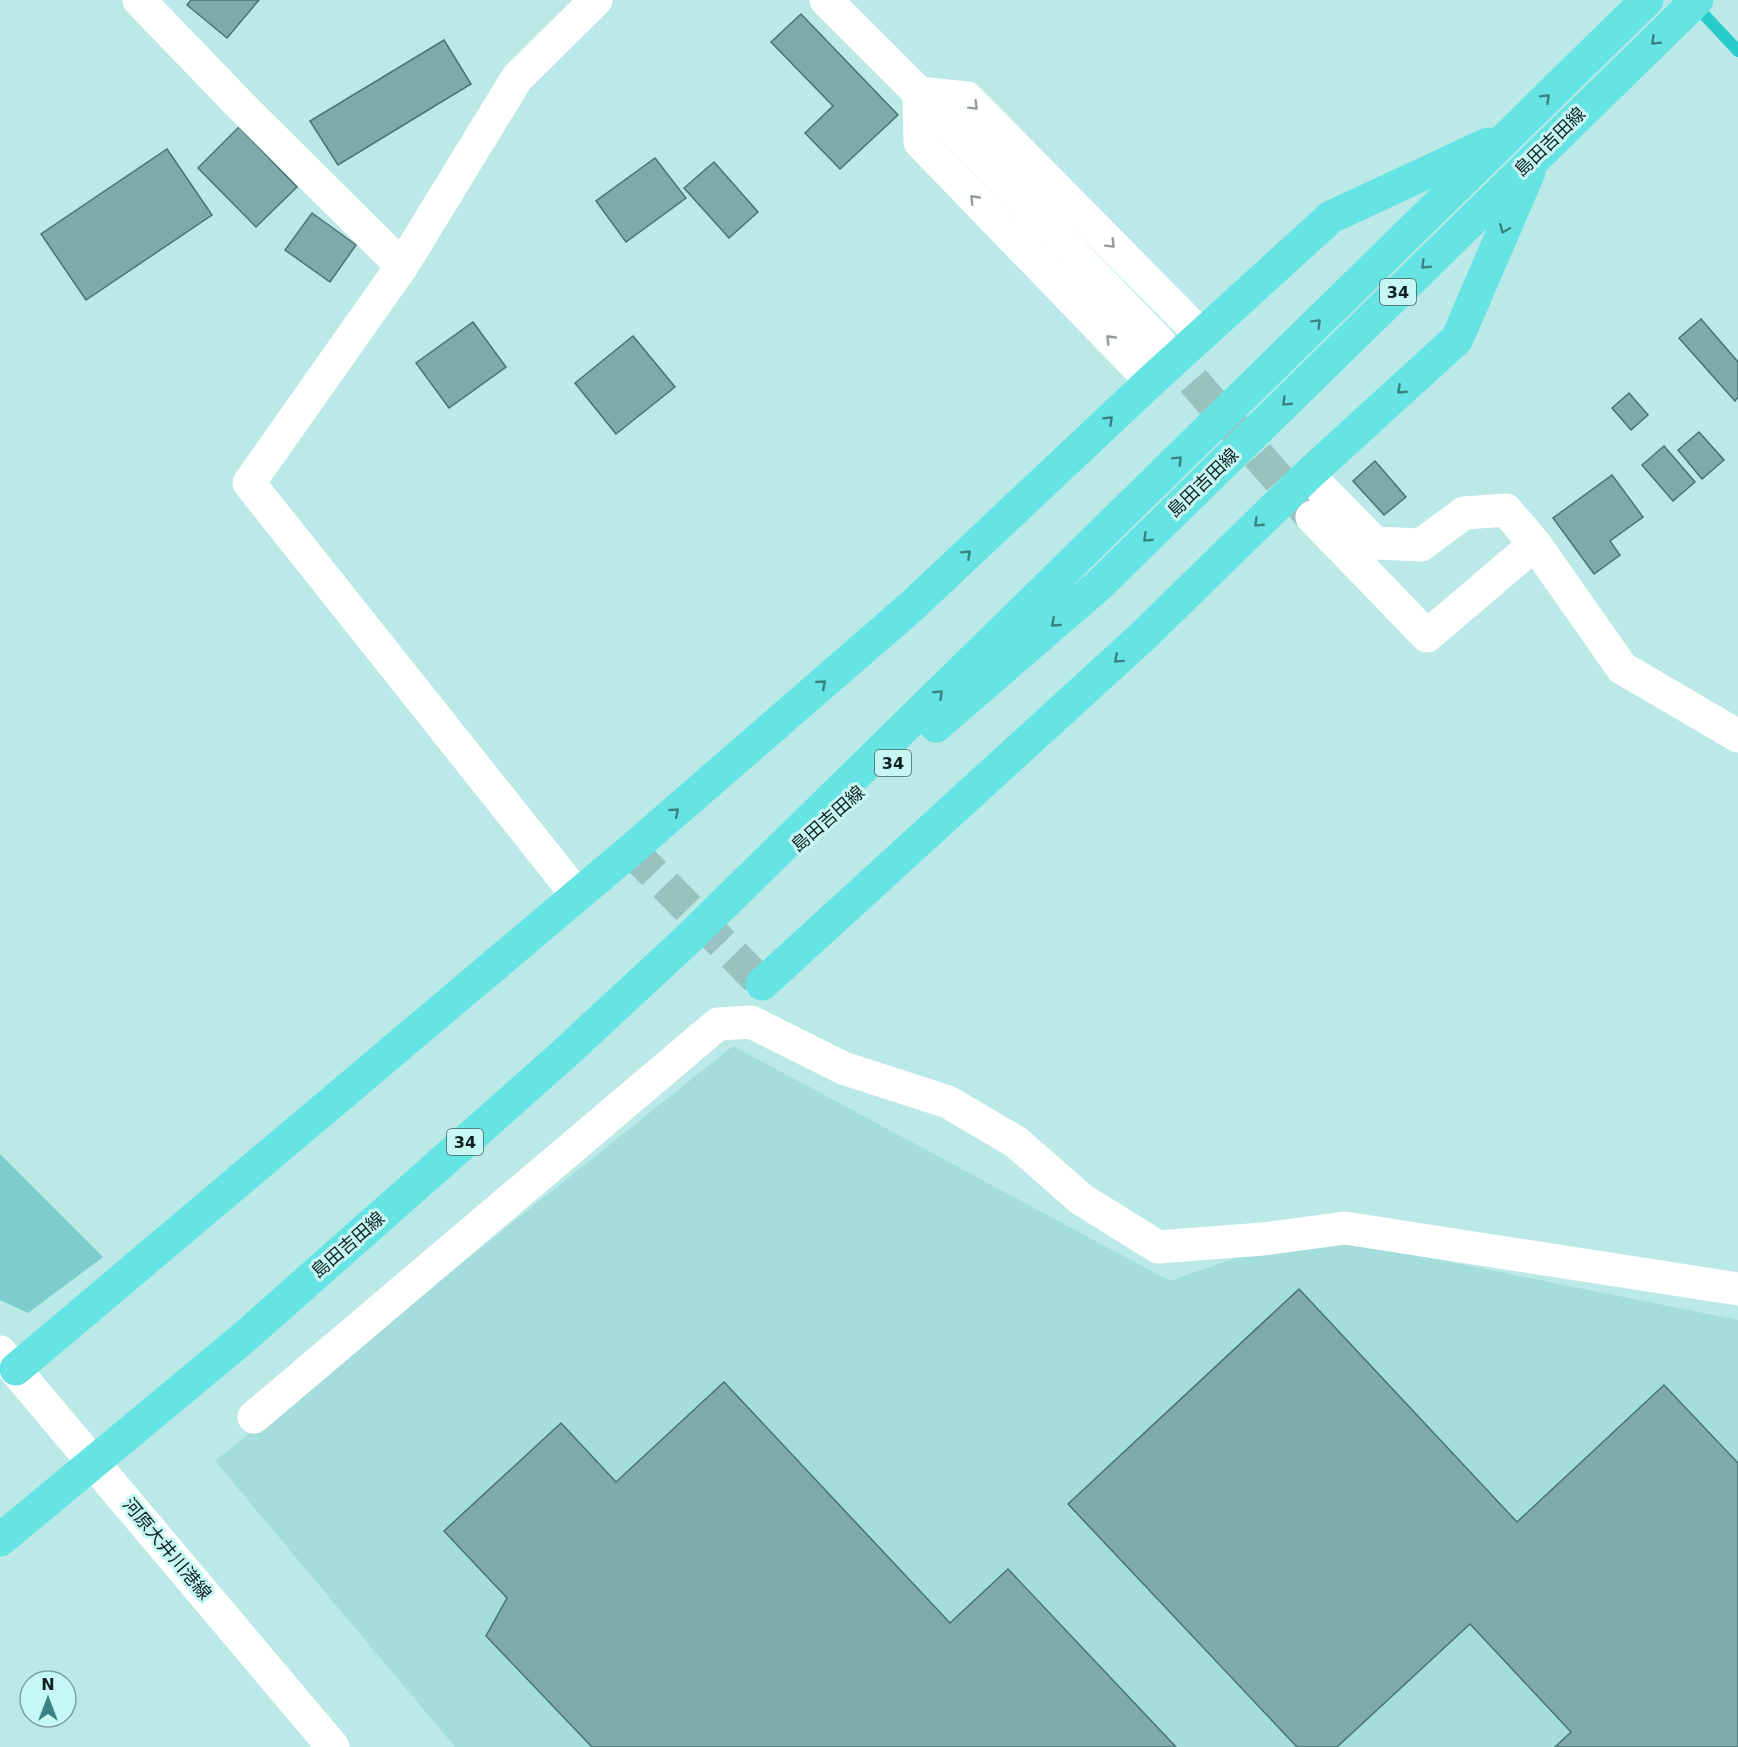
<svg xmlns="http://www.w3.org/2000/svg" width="1738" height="1747" font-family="'DejaVu Sans','Noto Sans JP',sans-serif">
<rect width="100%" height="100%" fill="#bae9e8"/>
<path fill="#a4dddb" d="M733,1046l437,235 136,-48 432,87v427h-1283l-240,-286z"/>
<path fill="#7ccdcb" d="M0,1154l103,103 -75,56 -28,-13z"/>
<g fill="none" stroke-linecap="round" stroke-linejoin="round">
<path stroke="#27cccb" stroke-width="12" d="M1695,5l43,46"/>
</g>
<path fill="#7eabaa" stroke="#487473" stroke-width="1.5" d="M191,0h68l-32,38 -40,-33z
M801,14l97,101 -58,54 -35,-36 28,-27 -62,-64z
M444,40l27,44 -133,81 -28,-44z
M239,127l58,60 -41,40 -58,-59z
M167,149l45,66 -126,85 -45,-66z
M655,158l31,40 -60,44 -30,-41z
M714,162l44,50 -29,26 -45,-50z
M312,213l44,32 -26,37 -45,-32z
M1701,319l37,43v35l-3,4 -56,-63z
M473,322l33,45 -57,41 -33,-45z
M633,336l42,51 -59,47 -41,-51z
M1629,393l19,22 -17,15 -19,-22z
M1699,432l25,28 -22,19 -24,-29z
M1664,446l31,36 -22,19 -31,-36z
M1375,461l31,36 -22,18 -31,-34z
M1612,475l31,42 -33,24 10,14 -26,19 -41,-56z
M1299,1289l218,233 147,-137 74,78v284h-183l16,-15 -101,-108 -133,123h-40l-229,-243z
M724,1382l226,241 58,-54 168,178h-584l-106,-111 21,-38 -63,-67 117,-108 55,59z"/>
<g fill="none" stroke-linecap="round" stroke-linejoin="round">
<path stroke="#98c1c0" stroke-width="33" stroke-dasharray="33 16" stroke-linecap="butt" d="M1161,344l148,170"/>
<path stroke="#98c1c0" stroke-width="33" stroke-dasharray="33 16" stroke-linecap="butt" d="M631,850l131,134"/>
<path stroke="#fff" stroke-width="33" d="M139,0l104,108 159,158
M826,0l93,93 242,251
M919,93l1,49 231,239
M919,93l48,5 234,237
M1308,475l67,68 46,2 43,-32 42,-3 29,34 87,124 116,68
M1312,517l115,119 108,-92
M577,895l-328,-412 153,-217 115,-188 79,-78
M254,1417l464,-393 33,-2 92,46 105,34 68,40 65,57 77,48 105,-8 82,-11 393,61"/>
<path stroke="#fff" stroke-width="33" d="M0,1352l333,395"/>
<path stroke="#66e4e3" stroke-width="33" d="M936,726l163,-141 598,-585
M762,984l381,-348 165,-161 149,-136 72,-167
M16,1369l615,-519 281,-244 239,-225 180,-164 157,-73
M0,1540l241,-200 322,-285 124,-115 960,-940"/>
</g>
<defs><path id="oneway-chevron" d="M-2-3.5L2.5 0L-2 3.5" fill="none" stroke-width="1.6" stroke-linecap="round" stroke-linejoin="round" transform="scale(1.5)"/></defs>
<g stroke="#3a8382">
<use href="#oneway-chevron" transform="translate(1655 41) rotate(136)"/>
<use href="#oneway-chevron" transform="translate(1546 98) rotate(-44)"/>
<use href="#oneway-chevron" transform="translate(1504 229) rotate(113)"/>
<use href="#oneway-chevron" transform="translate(1425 265) rotate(136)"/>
<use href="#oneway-chevron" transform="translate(1317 323) rotate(-45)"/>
<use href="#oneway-chevron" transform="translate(1401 390) rotate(137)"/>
<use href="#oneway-chevron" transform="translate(1286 402) rotate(136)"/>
<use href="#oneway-chevron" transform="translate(1109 420) rotate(-43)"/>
<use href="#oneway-chevron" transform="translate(1178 460) rotate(-45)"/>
<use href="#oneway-chevron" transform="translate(1258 523) rotate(136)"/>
<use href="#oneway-chevron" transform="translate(1147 538) rotate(136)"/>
<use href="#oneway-chevron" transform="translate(967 554) rotate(-43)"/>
<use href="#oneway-chevron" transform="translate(1055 623) rotate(139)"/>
<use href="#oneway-chevron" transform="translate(1118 659) rotate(138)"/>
<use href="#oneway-chevron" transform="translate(822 684) rotate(-41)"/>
<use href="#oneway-chevron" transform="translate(939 694) rotate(-44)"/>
<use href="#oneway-chevron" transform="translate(675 812) rotate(-41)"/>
</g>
<g stroke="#939c9b">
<use href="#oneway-chevron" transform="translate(974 106) rotate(45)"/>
<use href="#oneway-chevron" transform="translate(974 199) rotate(-134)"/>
<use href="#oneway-chevron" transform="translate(1111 244) rotate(45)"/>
<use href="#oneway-chevron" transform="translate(1110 339) rotate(-134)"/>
</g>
<g text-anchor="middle" stroke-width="6" stroke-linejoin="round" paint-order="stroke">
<g fill="#c7f7f5" stroke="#466261" stroke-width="1.5">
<rect x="1380" y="279" width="36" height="26" rx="4.5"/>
<rect x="875" y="750" width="36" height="26" rx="4.5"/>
<rect x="447" y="1129" width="36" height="26" rx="4.5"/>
</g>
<g font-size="16" font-weight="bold" fill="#0f2221">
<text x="1398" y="298">34</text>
<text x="893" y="769">34</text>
<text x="465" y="1148">34</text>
</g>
<g font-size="18" fill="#0f2221" stroke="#c7f7f5">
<text transform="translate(1550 142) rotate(-44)" y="6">島田吉田線</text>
<text transform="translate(1203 483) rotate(-44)" y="6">島田吉田線</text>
<text transform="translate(828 819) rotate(-41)" y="6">島田吉田線</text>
<text transform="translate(348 1245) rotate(-41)" y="6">島田吉田線</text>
<text transform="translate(167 1549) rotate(50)" y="6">河原大井川港線</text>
</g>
</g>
<g transform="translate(48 1699)"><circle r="28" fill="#c7f7f5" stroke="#7da2a0" stroke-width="1.5"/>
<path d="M0-4.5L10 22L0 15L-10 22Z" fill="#3d8584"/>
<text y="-9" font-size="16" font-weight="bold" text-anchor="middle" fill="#0f2221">N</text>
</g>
</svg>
